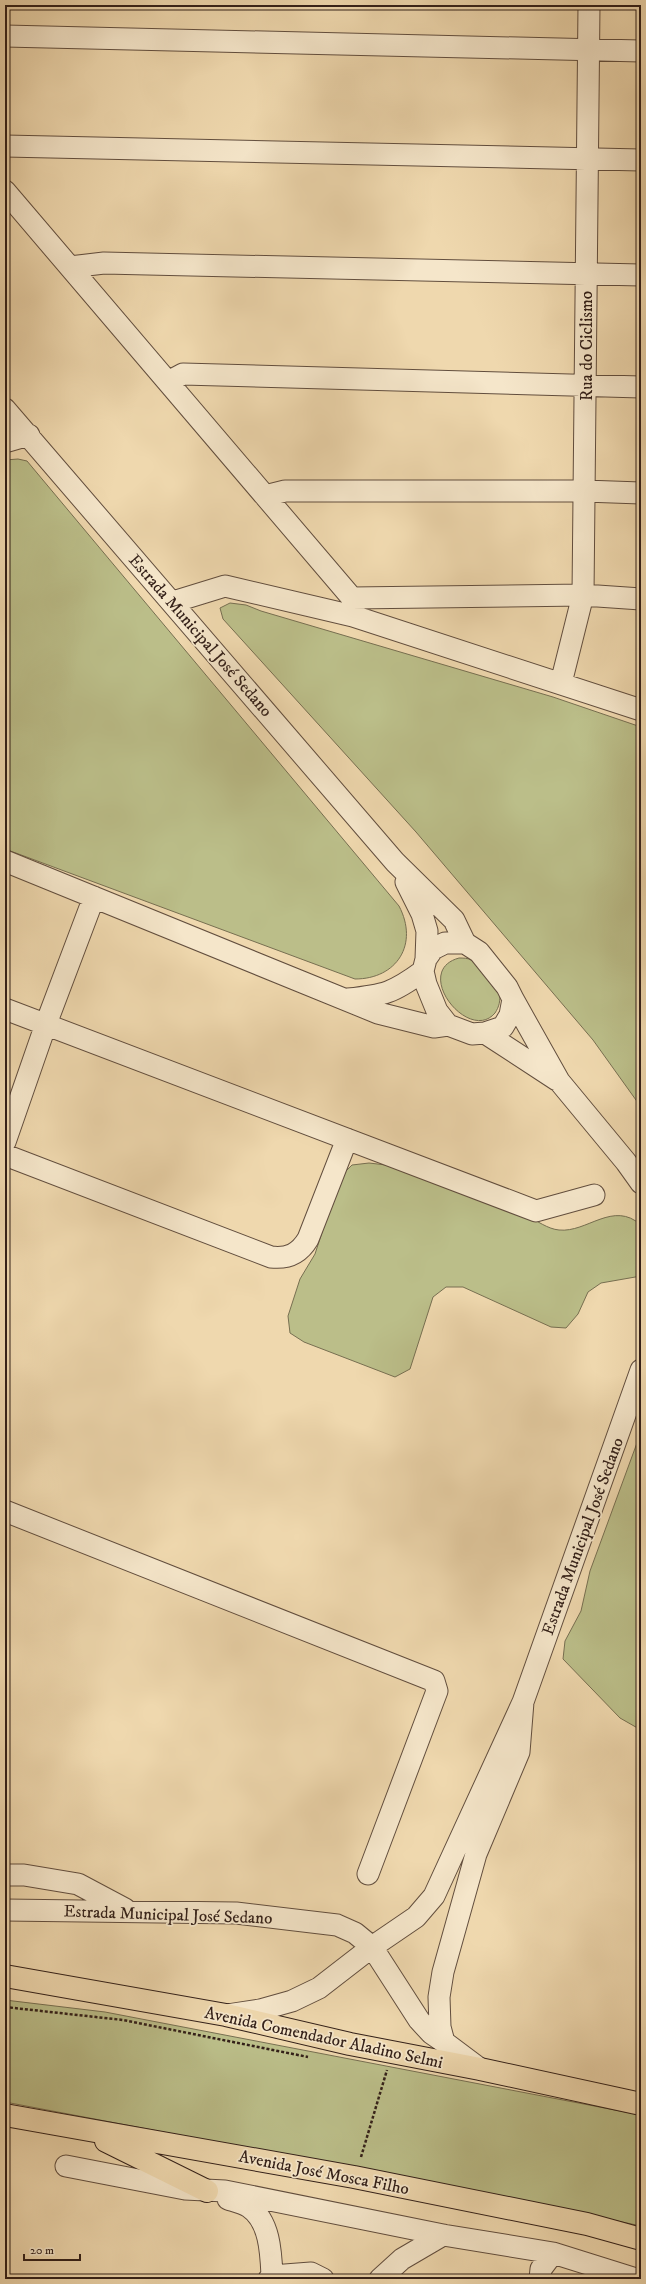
<svg xmlns="http://www.w3.org/2000/svg" width="646" height="2284" font-family="'IM FELL DW Pica',serif">
<rect width="100%" height="100%" fill="#efd8ae"/>
<filter id="stains"><feTurbulence type="fractalNoise" baseFrequency=".005" numOctaves="4"/><feColorMatrix values="0 0 0 0 .2 0 0 0 0 .09 0 0 0 0 .02 0 0 0 .5 -.17"/></filter>
<radialGradient id="worn" r=".72"><stop offset=".6" stop-color="#630" stop-opacity="0"/><stop offset="1" stop-color="#630" stop-opacity=".3"/></radialGradient>
<path fill="#bbbe89" stroke="#776f51" d="M18,459l9,2 372,445c20,38 -2,73 -44,73l-350,-130v-389z
M230,603l16,2 15,6 292,86 88,30v380l-48,-67 -177,-208 -193,-213 -3,-11z
M459,958c4,0 9,0 12,2 6,4 26,27 28,33 2,7 0,14 -4,20 -26,31 -84,-42 -36,-55z
M369,1163l17,2 142,51c9,5 20,13 31,14 28,3 54,-30 82,-5v51l-40,7 -13,9 -10,22 -12,14 -15,-1 -88,-40h-17l-13,10 -23,72 -15,8 -91,-35 -14,-9 -2,-17 12,-37 15,-25 25,-77 12,-12z
M641,1432v298l-21,-12 -57,-59 2,-18 16,-30 9,-40z
M5,2000l100,12 536,103v111l-167,-35 -469,-89z"/>
<g fill="none" stroke-linecap="round" stroke-linejoin="round">
<g stroke="#624e3e" stroke-width="23">
<path id="minor" d="M5,36l636,15
M5,146l636,14
M5,191l347,407 1,18
M70,267l34,-4 537,12
M168,382l15,-8 458,13
M5,409l390,453 59,58 11,23
M5,442l24,-7
M265,496l20,-5h299l57,2
M352,598l231,-3 58,4
M173,602l52,-16 128,30 288,94
M561,683l22,-88 6,-590
M5,861l373,152 56,14 14,-2
M406,882l16,32 5,17 -1,28
M445,943h20l14,9 28,35 6,12 -3,16 -7,12 -18,6 -13,1 -24,-9 -11,-14 -11,-27 -3,-13 3,-12 7,-10z
M348,999c37,-4 45,-6 75,-28
M513,999l46,82 67,81 15,21
M5,1009l531,202 58,-16
M485,1033l72,47
M5,1142l41,-118 48,-127
M5,1155l266,102c17,2 28,-3 37,-18l39,-100
M5,1511l429,170 3,10 -69,183
M523,1702l118,-332
M5,1875h19l54,9 47,25
M5,1910l231,3 101,12 18,8 17,14 47,73 12,13 13,9
M227,2015l33,-5 32,-9 27,-13 53,-41 44,-30 18,-21 89,-194 -4,50 -43,102 -33,118 -4,25 1,30 4,15 36,27
M66,2166l119,23 40,2 218,44 110,18 83,26
M228,2199c6,2 15,4 21,8 21,14 22,46 23,69l-3,3
M272,2276l39,-3 12,6
M380,2279l22,-20 41,-24
M540,2279l1,-10 12,-16"/>
</g>
<g stroke="#332019" stroke-width="24">
<path id="major" d="M5,1976l221,39 124,29 130,25 161,35
M5,2115l349,62 233,47 54,15
M106,2141l101,50"/>
</g>
<path stroke="#332019" stroke-width="2.5" stroke-dasharray="3 2" stroke-linecap="butt" d="M5,2007l118,13 185,37
M361,2157l26,-87"/>
<use href="#minor" stroke="#f5e6ca" stroke-width="21"/>
<use href="#major" stroke="#efd8ae" stroke-width="22"/>
</g>
<g text-anchor="middle" stroke-width="3.5" stroke-linejoin="round" paint-order="stroke">
<g font-size="17" fill="#332019" stroke="#f5e6ca">
<text transform="translate(586 346) rotate(-90)" y="6">Rua do Ciclismo</text>
<text transform="translate(201 635) rotate(49)" y="6">Estrada Municipal José Sedano</text>
<text transform="translate(582 1536) rotate(-70)" y="6">Estrada Municipal José Sedano</text>
<text transform="translate(168 1914) rotate(2)" y="6">Estrada Municipal José Sedano</text>
<text transform="translate(324 2037) rotate(12)" y="6">Avenida Comendador Aladino Selmi</text>
<text transform="translate(324 2172) rotate(11)" y="6">Avenida José Mosca Filho</text>
</g>
</g>
<rect width="646" height="2284" fill="none" stroke="#efd8ae" stroke-width="20"/>
<rect x="6" y="6" width="634" height="2272" fill="none" stroke="#332019" stroke-width="2"/>
<rect x="10" y="10" width="626" height="2264" fill="none" stroke="#332019"/>
<path d="M24 2254v6h56v-6" fill="none" stroke="#332019" stroke-width="2"/>
<text x="30" y="2254" font-size="12" fill="#332019" stroke="#f5e6ca" stroke-width="3" paint-order="stroke">20 m</text>
<rect width="100%" height="100%" filter="url(#stains)"/>
<rect width="100%" height="100%" fill="url(#worn)"/>
</svg>
